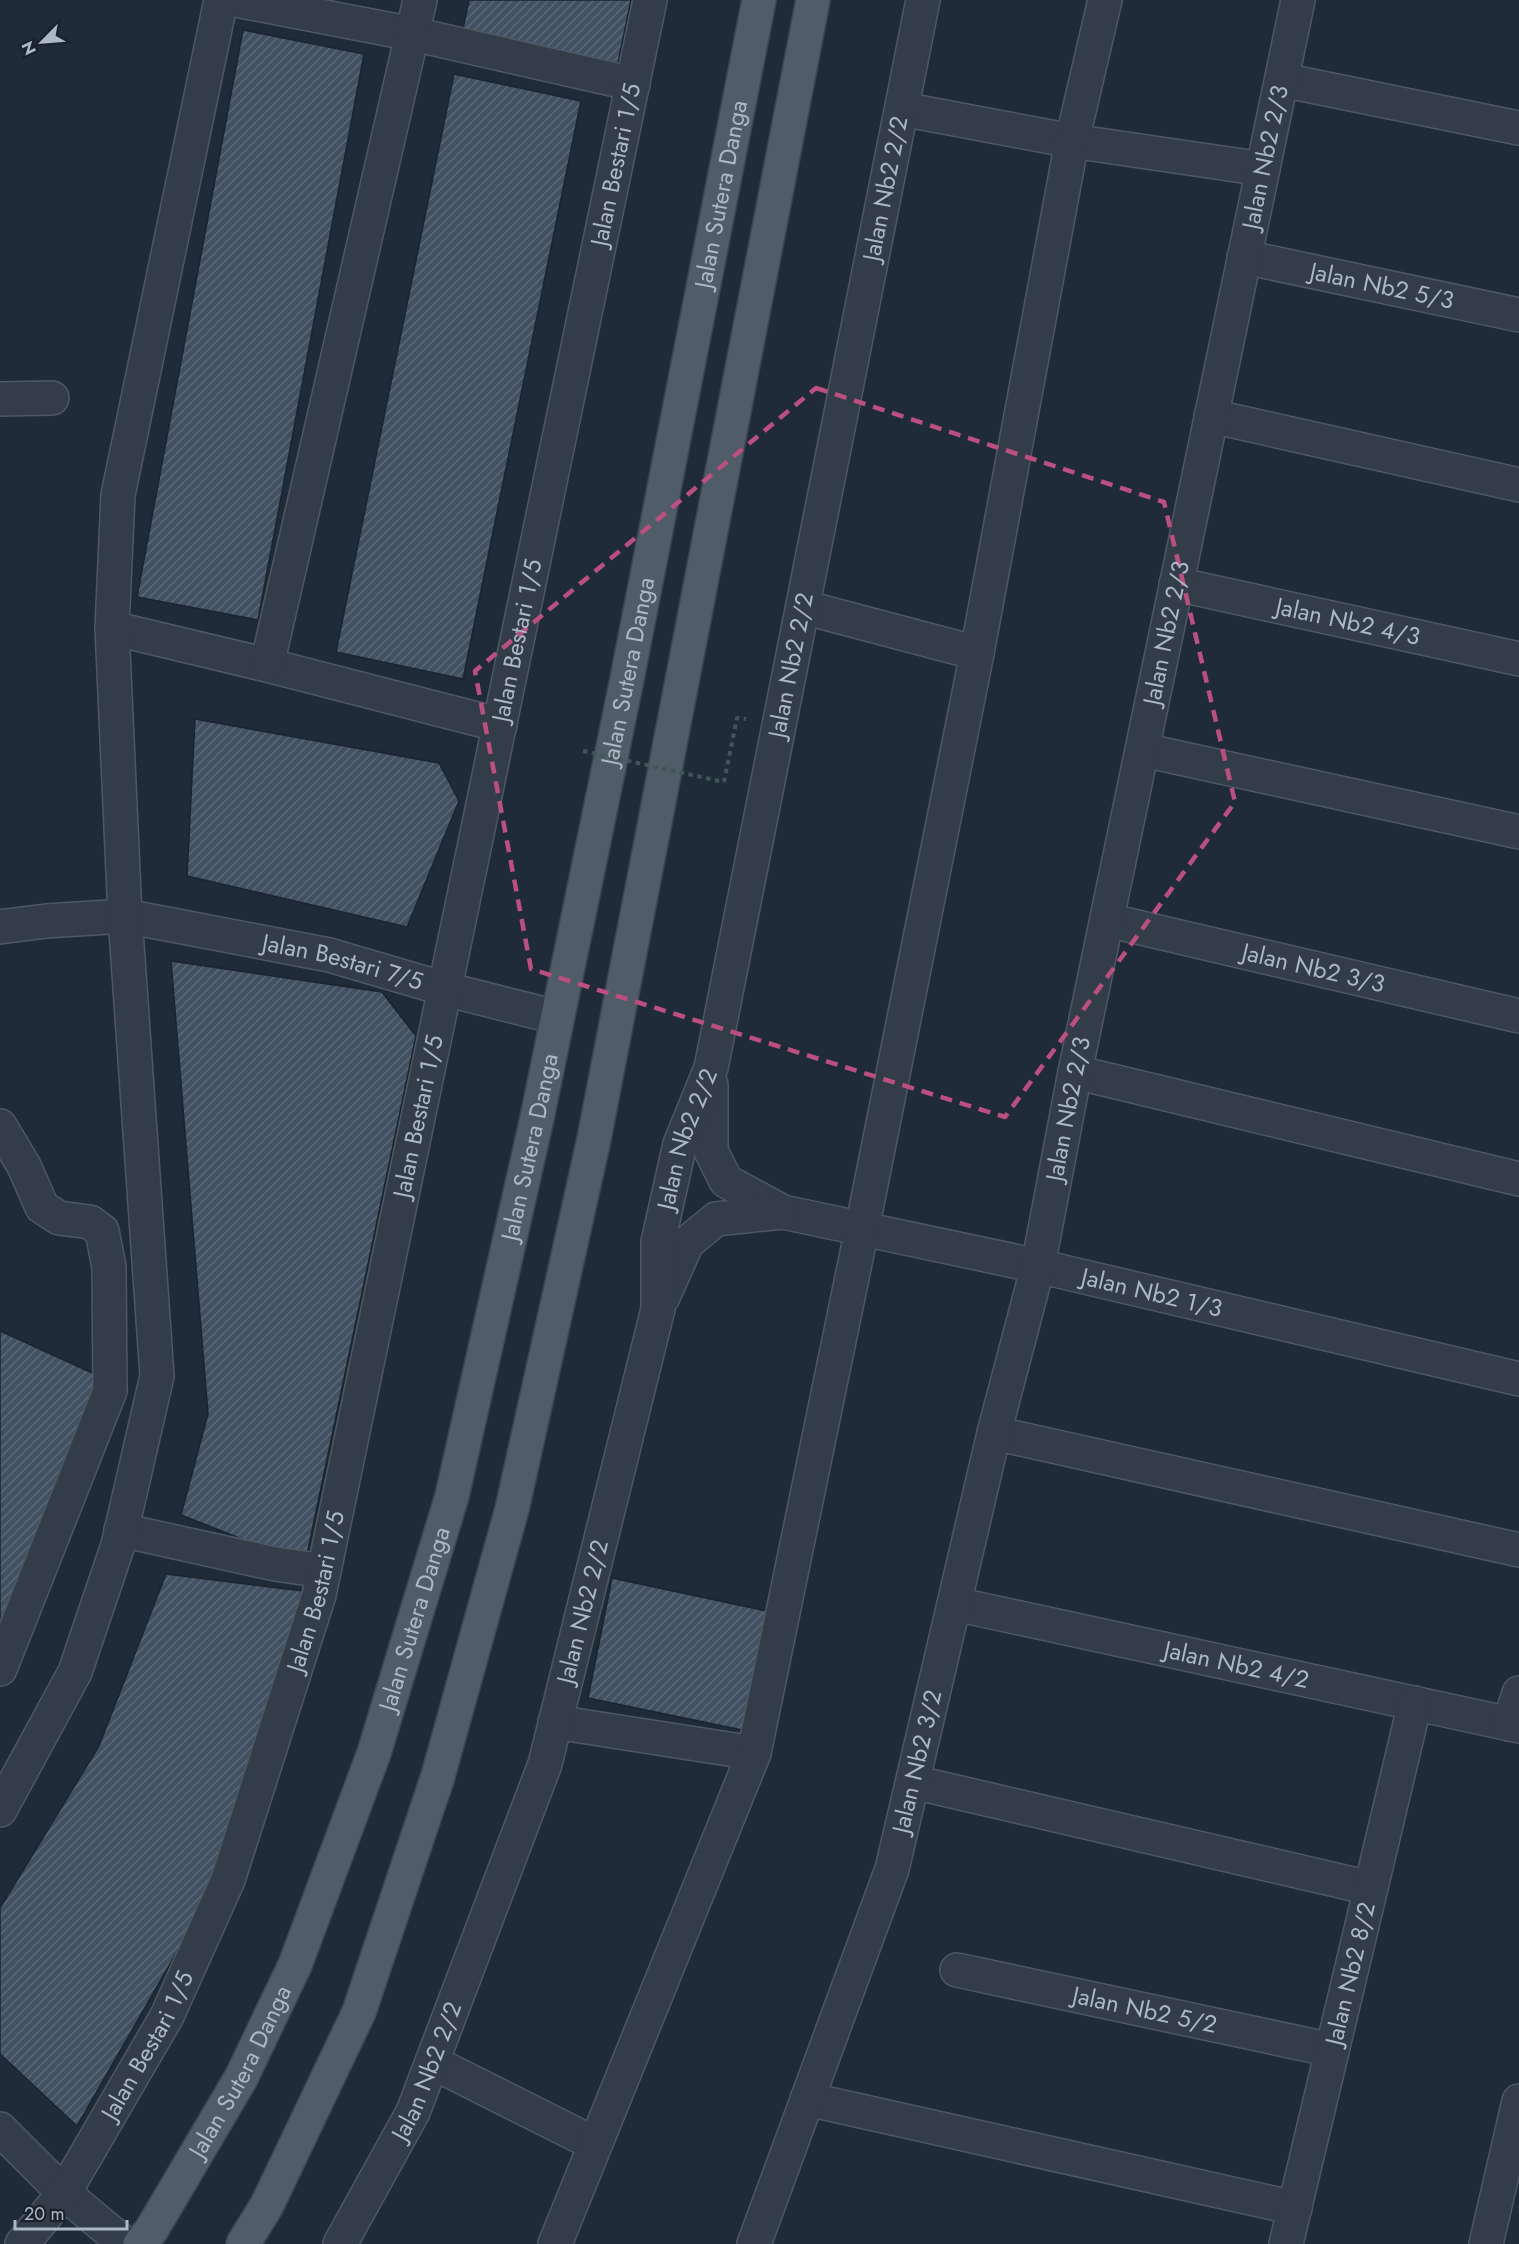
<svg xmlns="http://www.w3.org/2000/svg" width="1519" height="2244" font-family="Jost,sans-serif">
<defs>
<pattern id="building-hatch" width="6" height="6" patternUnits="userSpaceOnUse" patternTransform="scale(1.5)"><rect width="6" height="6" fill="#425161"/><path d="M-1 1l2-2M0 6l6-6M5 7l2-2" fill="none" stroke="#5b6876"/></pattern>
</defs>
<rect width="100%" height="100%" fill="#202b39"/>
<path fill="url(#building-hatch)" stroke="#1b2430" stroke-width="1.5" d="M469,0h162l-13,63 -156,-30z
M243,30l121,24 -106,566 -121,-23z
M454,74l127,27 -118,578 -127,-27z
M195,719l244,44 20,38 -52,126 -220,-51z
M171,961l211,31 34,44 -111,528 -124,-49 27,-101z
M0,1331l99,45 -99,248z
M166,1574l145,18 -102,304 -132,230 -77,-72v-146l99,-162z
M612,1578l164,35 -34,117 -154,-32z"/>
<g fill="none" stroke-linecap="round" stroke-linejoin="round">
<g stroke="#4e5864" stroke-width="36">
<g id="minor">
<path d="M236,0l177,34 220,50"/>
<path d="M1282,80l237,48"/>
<path d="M902,109l170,32 191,28"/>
<path id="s1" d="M1244,257l275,58"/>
<path d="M0,399l52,-1"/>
<path d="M1211,416l308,69"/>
<path id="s2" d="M1176,584l343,75"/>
<path d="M803,607l174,46"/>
<path d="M112,628l155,37 233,60"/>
<path d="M267,665l153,-665"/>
<path d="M1143,750l376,82"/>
<path id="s3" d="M1107,920l412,96"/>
<path id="s4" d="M0,927l46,-6 79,-5 204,39 116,34 111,28"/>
<path d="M1075,1072l444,107"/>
<path id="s5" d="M711,1085v66l15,30 57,31 255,54 481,113"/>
<path d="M0,1126l24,40 18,41 17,11 31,4 12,9 7,36 1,124 -110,278"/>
<path d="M663,1297l24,-54 29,-24 67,-7"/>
<path d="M994,1433l525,117"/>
<path d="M121,1530l154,34 49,7"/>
<path id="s6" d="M955,1604l564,122"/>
<path d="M555,1722l199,31"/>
<path d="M1509,1724l10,-31"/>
<path d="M913,1782l457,106"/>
<path d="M0,1810l75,-138 43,-127 39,-169 -32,-460 -13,-288 6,-133 103,-495"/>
<path id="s7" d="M957,1970l375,80"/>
<path d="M432,2062l163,82"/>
<path d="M807,2099l488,109"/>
<path d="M0,2129l64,64 61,51"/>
<path id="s8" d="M22,2244l42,-51 103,-177 61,-136 91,-285 331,-1595"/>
<path id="s9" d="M340,2244l73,-132 132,-348 113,-455v-67l22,-98 31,-76 212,-1068"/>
<path d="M555,2244l199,-491 108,-524 115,-576 95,-512 33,-141"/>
<path id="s10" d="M754,2244l138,-375 102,-436 44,-167 37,-194 223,-1072"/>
<path id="s11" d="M1286,2244l129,-541"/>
<path d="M1486,2244l33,-143"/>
</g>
</g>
<g stroke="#3d4653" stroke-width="36">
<g id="major">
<path id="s12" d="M140,2244l12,-15 89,-151 54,-113 79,-212 78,-257 85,-378 90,-439 132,-679"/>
<path d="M243,2244l24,-39 92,-193 79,-236 74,-267 82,-370 219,-1139"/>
</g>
</g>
<path stroke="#3f5557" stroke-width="4" stroke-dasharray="4.5 4.5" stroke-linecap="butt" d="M724,782l13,-64 9,1"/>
<use href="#minor" stroke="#333d49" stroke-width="33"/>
<use href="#major" stroke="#515c69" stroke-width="33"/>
<path stroke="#3f5557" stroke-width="4" stroke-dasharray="4.5 4.5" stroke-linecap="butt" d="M583,751l141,31"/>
</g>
<path fill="none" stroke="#bb5080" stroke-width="4.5" stroke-dasharray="12 8" stroke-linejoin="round" d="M816,388l348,114 71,300 -230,315 -474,-148 -56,-298z"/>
<g text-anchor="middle" stroke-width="4.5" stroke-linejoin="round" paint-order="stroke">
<g font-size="24" fill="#adb8c6" stroke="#19222d">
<text dy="8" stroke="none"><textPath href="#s10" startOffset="2152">Jalan Nb2 2/3</textPath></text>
<text dy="8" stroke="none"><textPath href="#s8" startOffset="2180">Jalan Bestari 1/5</textPath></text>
<text dy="8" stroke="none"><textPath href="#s9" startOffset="2138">Jalan Nb2 2/2</textPath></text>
<text dy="8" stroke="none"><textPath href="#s12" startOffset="2144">Jalan Sutera Danga</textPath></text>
<text dy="8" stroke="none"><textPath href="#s1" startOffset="141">Jalan Nb2 5/3</textPath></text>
<text dy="8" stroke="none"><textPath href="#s2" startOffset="176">Jalan Nb2 4/3</textPath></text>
<text dy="8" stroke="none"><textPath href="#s10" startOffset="1666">Jalan Nb2 2/3</textPath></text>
<text dy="8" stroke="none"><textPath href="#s8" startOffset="1694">Jalan Bestari 1/5</textPath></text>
<text dy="8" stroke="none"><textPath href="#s9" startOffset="1652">Jalan Nb2 2/2</textPath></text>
<text dy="8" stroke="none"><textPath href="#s12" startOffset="1658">Jalan Sutera Danga</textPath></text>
<text dy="8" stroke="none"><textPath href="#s4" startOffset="348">Jalan Bestari 7/5</textPath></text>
<text dy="8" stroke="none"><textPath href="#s3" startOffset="212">Jalan Nb2 3/3</textPath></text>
<text dy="8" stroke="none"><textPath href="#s10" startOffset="1180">Jalan Nb2 2/3</textPath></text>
<text dy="8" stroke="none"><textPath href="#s8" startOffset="1208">Jalan Bestari 1/5</textPath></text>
<text dy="8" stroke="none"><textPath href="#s9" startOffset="1166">Jalan Nb2 2/2</textPath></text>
<text dy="8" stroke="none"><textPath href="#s12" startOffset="1172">Jalan Sutera Danga</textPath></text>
<text dy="8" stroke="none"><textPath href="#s5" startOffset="542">Jalan Nb2 1/3</textPath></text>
<text dy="8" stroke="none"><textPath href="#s8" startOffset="722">Jalan Bestari 1/5</textPath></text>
<text dy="8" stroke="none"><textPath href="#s9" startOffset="680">Jalan Nb2 2/2</textPath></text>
<text dy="8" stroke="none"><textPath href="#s12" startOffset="686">Jalan Sutera Danga</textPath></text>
<text dy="8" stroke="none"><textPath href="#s6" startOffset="288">Jalan Nb2 4/2</textPath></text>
<text dy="8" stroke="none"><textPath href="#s10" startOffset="510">Jalan Nb2 3/2</textPath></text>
<text dy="8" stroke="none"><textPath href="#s11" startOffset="278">Jalan Nb2 8/2</textPath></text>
<text dy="8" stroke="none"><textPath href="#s7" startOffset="192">Jalan Nb2 5/2</textPath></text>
<text dy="8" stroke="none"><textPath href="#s8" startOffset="236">Jalan Bestari 1/5</textPath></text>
<text dy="8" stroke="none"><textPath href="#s9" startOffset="194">Jalan Nb2 2/2</textPath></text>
<text dy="8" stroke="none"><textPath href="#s12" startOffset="200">Jalan Sutera Danga</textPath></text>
</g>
</g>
<g transform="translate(42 42) rotate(245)" stroke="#19222d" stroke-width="4.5" paint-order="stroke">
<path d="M0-4.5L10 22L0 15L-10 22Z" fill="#adb8c6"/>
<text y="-9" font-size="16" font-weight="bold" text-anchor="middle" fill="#adb8c6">N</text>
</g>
<path d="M15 2220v9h112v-9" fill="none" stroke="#adb8c6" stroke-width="3"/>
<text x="24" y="2220" font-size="18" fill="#adb8c6" stroke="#19222d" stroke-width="4.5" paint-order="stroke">20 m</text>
</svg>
